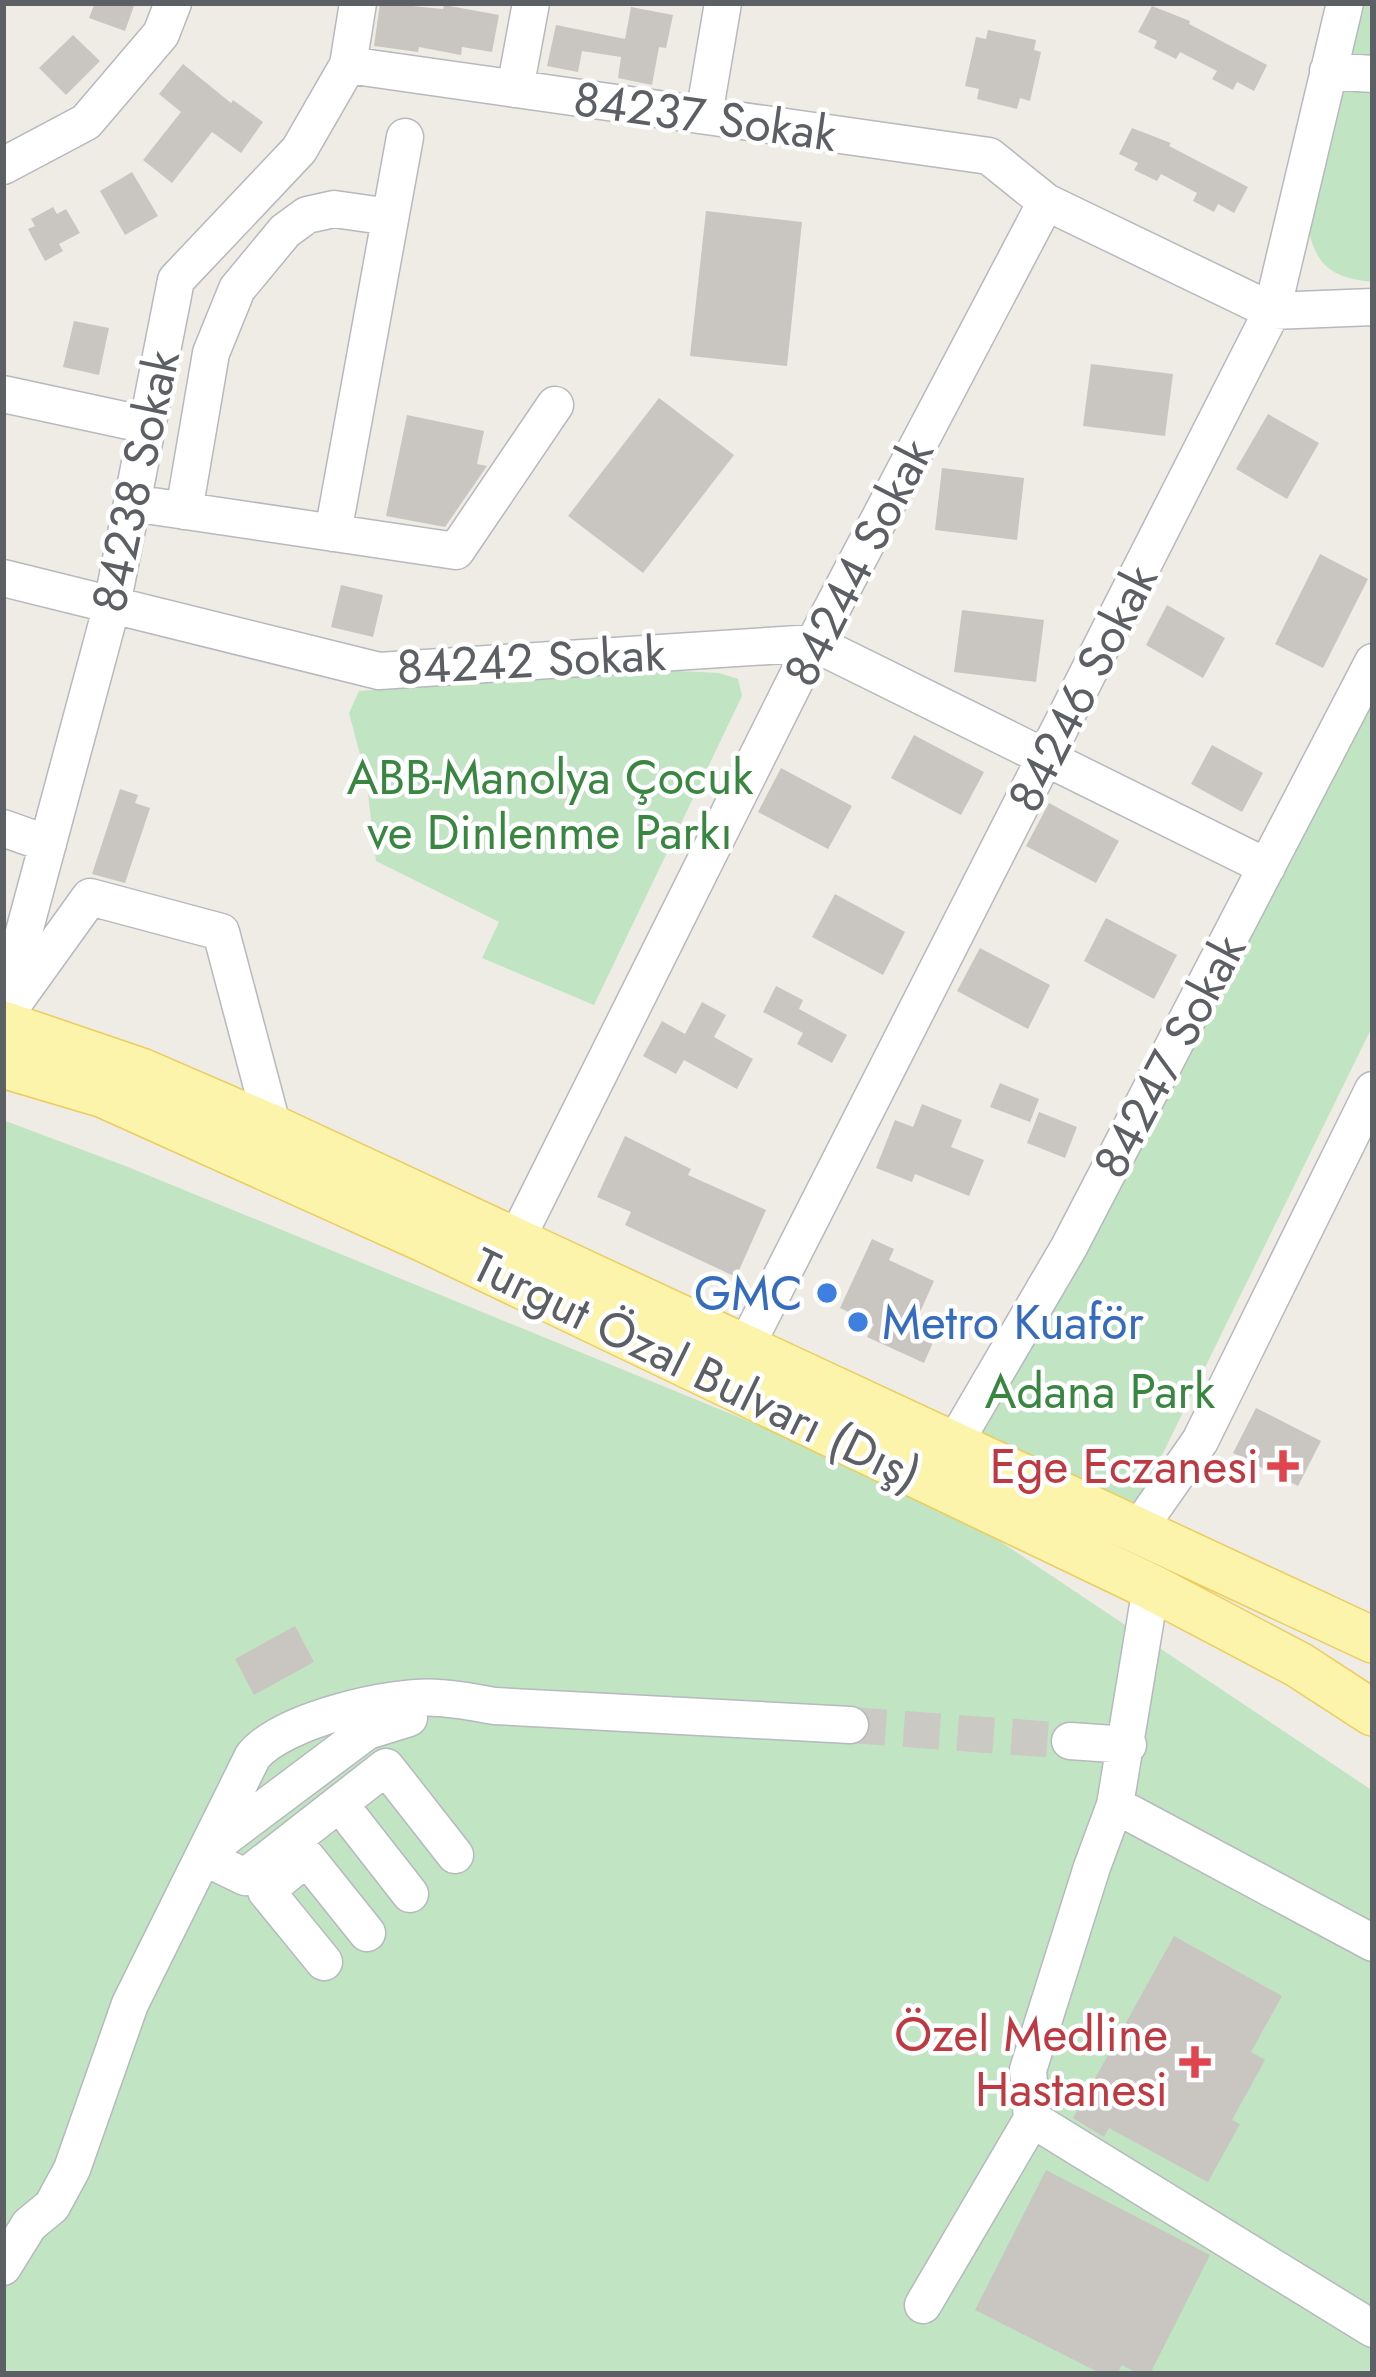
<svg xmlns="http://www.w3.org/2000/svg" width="1376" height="2377" font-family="Jost,sans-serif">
<rect width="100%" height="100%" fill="#eeece4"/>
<path fill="#c1e4c3" d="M1360,3h13v279c-40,-4 -57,-15 -65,-55z
M637,669l82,4 19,6 4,17 -148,309 -112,-47 17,-36 -123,-61 -10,-84 -17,-64 10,-22z
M1373,691v334l-235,479 -156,-70 311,-576z
M3,1120l125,47 806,330 439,294v583h-1370z"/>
<path fill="#c9c6c1" d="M95,3h40l-10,28 -36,-13z
M380,3l63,6 1,-4 55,10 -7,37 -30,-5 -1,8 -42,-8 -1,5 -44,-6z
M1152,6l38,15 -1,3 78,41 -13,26 -17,-9 -4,8 -21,-11 5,-8 -37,-19 -4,7 -22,-11 3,-7 -19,-9z
M631,7l42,8 -7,33 -7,-1 -7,38 -34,-7 3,-21 -39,-6 -4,21 -31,-6 9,-41 69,14z
M988,30l48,10 -2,10 7,2 -11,49 -10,-3 -3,11 -40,-10 2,-10 -14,-3 11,-49 10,2z
M73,35l27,26 -34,34 -27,-27z
M183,64l48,39 2,-3 30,22 -22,31 -29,-21 -40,51 -29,-23 38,-48 -22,-18z
M1132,128l39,15 -2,3 79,41 -14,26 -16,-9 -4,8 -21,-11 4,-8 -36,-19 -4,7 -23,-11 4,-7 -19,-9z
M132,172l26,44 -33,19 -25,-44z
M53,207l4,7 9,-5 14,24 -21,11 4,7 -18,10 -17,-32 7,-3 -4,-7z
M706,211l96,11 -15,144 -97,-10z
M74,321l35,7 -10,47 -36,-8z
M1091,364l82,10 -8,62 -82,-10z
M659,398l75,57 -91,118 -75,-57z
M1268,414l51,29 -32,56 -51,-30z
M407,415l77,16 -7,33 10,2 -42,61 -59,-11z
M942,468l82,10 -7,62 -82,-10z
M1320,554l48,25 -45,89 -48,-24z
M341,585l42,10 -10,42 -42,-10z
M1167,605l58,33 -22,40 -57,-33z
M962,610l82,10 -8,62 -82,-10z
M914,735l70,37 -23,43 -70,-37z
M1212,745l51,28 -21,39 -51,-28z
M781,768l71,38 -24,43 -70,-37z
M120,789l18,6 -3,8 15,5 -25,75 -33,-9z
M1049,803l70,38 -23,42 -70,-37z
M835,894l70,38 -22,43 -71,-38z
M1106,918l71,37 -23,44 -70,-38z
M980,948l70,37 -22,44 -71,-38z
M776,986l27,14 -4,9 48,26 -15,28 -35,-19 6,-11 -40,-21z
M702,1002l24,13 -12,22 39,22 -16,30 -53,-29 -8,14 -33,-18 19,-35 23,13z
M1000,1083l39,16 -9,23 -40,-15z
M922,1104l40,16 -11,27 33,13 -15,36 -54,-22 -3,8 -36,-14 19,-48 18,7z
M1039,1112l38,15 -12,31 -38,-15z
M625,1136l66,33 -3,6 78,35 -30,67 -111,-52 6,-13 -34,-15z
M872,1239l22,10 -5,11 45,21 -18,40 22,10 -14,32 -57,-26 7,-13 -34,-16z
M1256,1408l65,33 -23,45 -65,-33z
M295,1626l19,36 -60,33 -19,-36z
M1174,1936l108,60 -31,56 14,8 -33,60 8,4 -32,58 -99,-54 -5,9 -31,-19z
M1046,2170l164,85 -60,119h-11l-17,-9 -5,9h-15l-127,-64z"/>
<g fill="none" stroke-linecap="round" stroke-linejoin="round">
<path stroke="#cac9c4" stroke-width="36" stroke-dasharray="36 18" stroke-linecap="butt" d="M850,1725l220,16"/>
<g stroke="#b6b9bd" stroke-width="39">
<path id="minor" d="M348,65l641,91 57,46
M1328,71l45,3
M515,89l16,-86
M704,115l19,-112
M3,166l83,-44 75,-88 12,-31
M3,394l144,31
M132,503l324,48 99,-146
M184,511l27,-158 26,-64 48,-58 22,-16 27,-6 56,8
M333,533l72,-396
M3,578l376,93 435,-28 453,224
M3,828l45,16
M13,1004l77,-107 131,35 52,196
M3,1010l109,-405 64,-325 123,-130 49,-85 10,-62
M517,1238l297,-595 232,-441 226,109 101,-4
M746,1346l526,-1035 73,-308
M954,1444l115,-197 304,-585
M1137,1531l63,-90 173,-351
M1070,1741l58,4
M1115,1805l258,138
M353,1821l57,73
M211,1848l156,-117 42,-13
M204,1857l41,20 141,-110 69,88
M307,1858l60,75
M304,1860l-38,31 58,71
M1032,2119l341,210
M3,2267l26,-42 23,-19 20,-37 58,-165 123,-248c30,-36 139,-62 186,-58 19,1 38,5 56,8l355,19
M923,2305l109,-186 -4,-49 64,-203 23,-62 36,-218"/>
</g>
<g stroke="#eccd5e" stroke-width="48">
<path id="major" d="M3,1024l138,47 132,57 1100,512
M3,1065l101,30 320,144 727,348 148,78 74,48"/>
</g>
<use href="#minor" stroke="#fff" stroke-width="36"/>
<use href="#major" stroke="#fcf4ab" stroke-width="45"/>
</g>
<g fill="#3f7fe0" stroke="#fff" stroke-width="4.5">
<circle cx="827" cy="1293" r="12"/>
<circle cx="858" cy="1322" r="12"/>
</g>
<g fill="#e0444e" stroke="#fff" stroke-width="4.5">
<path d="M1277 1448h12v12h12v12h-12v12h-12v-12h-12v-12h12z"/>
<path d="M1189 2044h12v12h12v12h-12v12h-12v-12h-12v-12h12z"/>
</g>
<g text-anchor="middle" stroke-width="9" stroke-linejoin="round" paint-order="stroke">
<g font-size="48" fill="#5c5f64" stroke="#fff">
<text transform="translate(705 116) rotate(8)" y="17">84237 Sokak</text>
<text transform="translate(135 481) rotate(-78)" y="17">84238 Sokak</text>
<text transform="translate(858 562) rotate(-63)" y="17">84244 Sokak</text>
<text transform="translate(531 660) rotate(-3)" y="17">84242 Sokak</text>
<text transform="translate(1082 688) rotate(-63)" y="17">84246 Sokak</text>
<text transform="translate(1169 1056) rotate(-62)" y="17">84247 Sokak</text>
<text transform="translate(697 1369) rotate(26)" y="17">Turgut Özal Bulvarı (Dış)</text>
</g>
<g font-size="48" fill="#398641" stroke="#fff">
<text x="550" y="794">ABB-Manolya Çocuk<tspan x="550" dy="55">ve Dinlenme Parkı</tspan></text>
<text x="1100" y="1408">Adana Park</text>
</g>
<g font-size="48" fill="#366cbe" stroke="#fff" text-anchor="end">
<text x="803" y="1310">GMC</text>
<text x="882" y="1339" text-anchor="start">Metro Kuaför</text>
</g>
<g font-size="48" fill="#be3a42" stroke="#fff" text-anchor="end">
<text x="1259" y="1483">Ege Eczanesi</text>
<text x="1168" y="2051">Özel Medline<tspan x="1168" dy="55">Hastanesi</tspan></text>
</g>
</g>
<rect width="1376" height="2377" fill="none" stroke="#5c5f64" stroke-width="12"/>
</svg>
